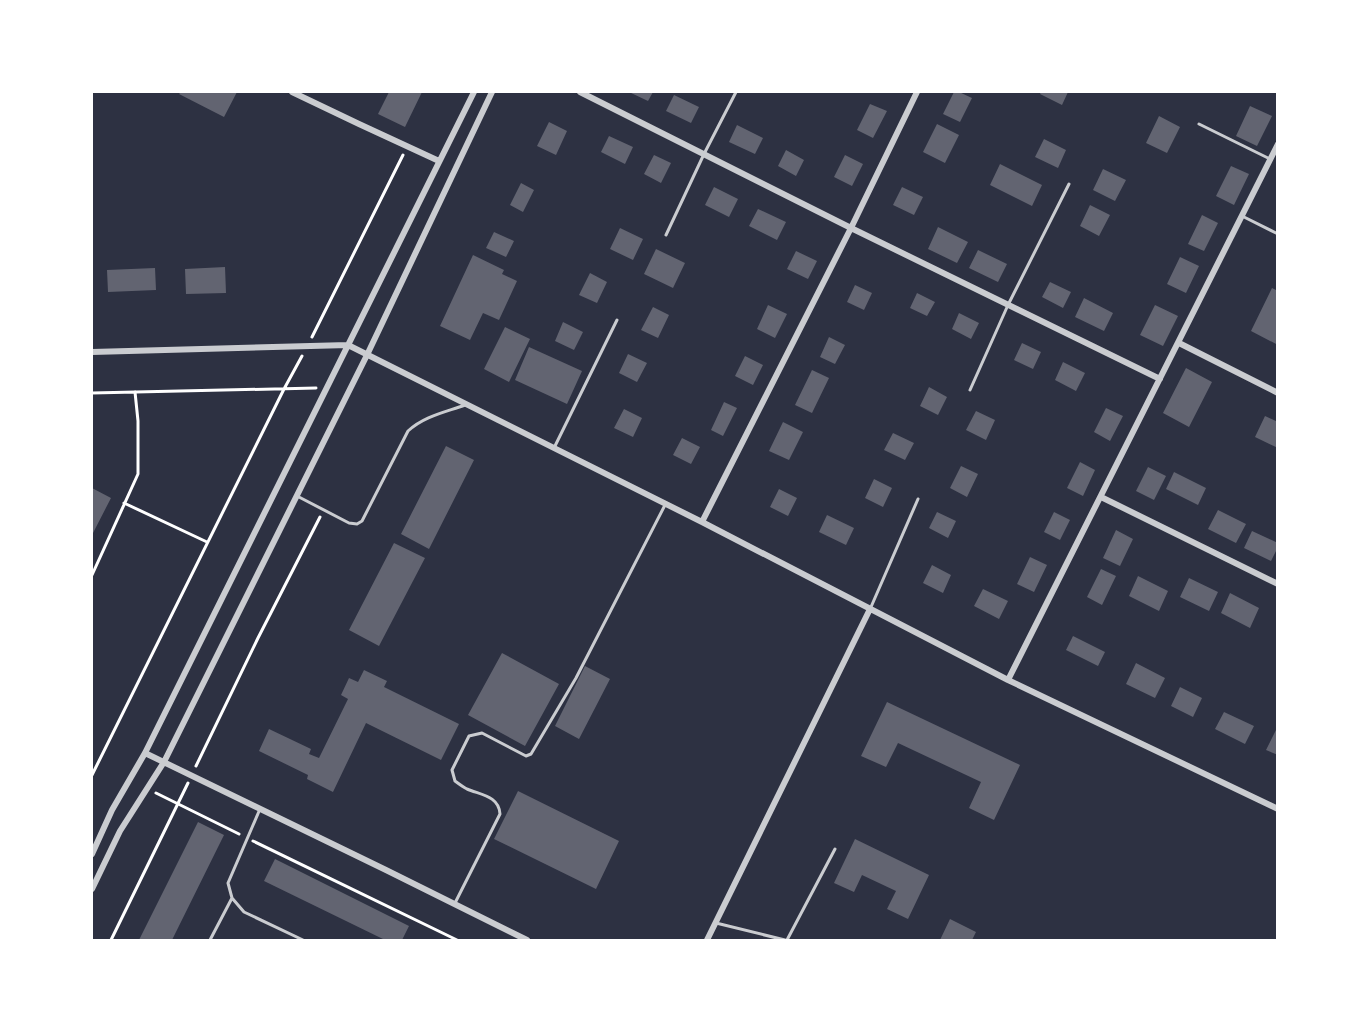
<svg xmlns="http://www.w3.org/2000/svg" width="1369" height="1032" font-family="'Fira Sans',sans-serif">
<rect width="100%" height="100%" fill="#2d3142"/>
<path fill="#626471" d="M181,92h56l-13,25 -45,-23z
M389,92h33l-17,35 -27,-13z
M629,92h24l-5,9z
M954,92h5l13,6 -12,24 -17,-8z
M1041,92h27l-6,13 -22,-11z
M674,95l25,12 -8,16 -25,-12z
M870,104l17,7 -14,27 -16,-8z
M1250,106l22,10 -15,30 -21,-10z
M1159,116l21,11 -13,26 -21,-10z
M549,122l18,9 -11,24 -19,-9z
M937,124l22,11 -14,28 -22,-11z
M737,125l26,13 -8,16 -26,-12z
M609,136l24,11 -8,17 -24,-12z
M1044,139l22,11 -8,18 -23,-11z
M786,150l18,10 -8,16 -18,-10z
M654,155l17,8 -10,20 -17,-9z
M845,155l18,9 -11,22 -18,-9z
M1000,164l42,21 -10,21 -42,-21z
M1231,166l18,8 -15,31 -18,-9z
M1103,169l23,11 -11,21 -22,-11z
M521,183l13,7 -11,22 -13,-7z
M714,187l24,12 -9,18 -24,-12z
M902,187l21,10 -9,18 -21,-10z
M1090,205l20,10 -11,21 -19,-10z
M758,209l28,13 -9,18 -28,-14z
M1202,215l16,8 -14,28 -16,-7z
M938,227l30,15 -11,21 -29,-14z
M620,228l23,11 -10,21 -23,-11z
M494,232l20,9 -8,16 -20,-9z
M656,249l29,14 -12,25 -29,-14z
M978,250l29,14 -9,18 -29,-14z
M796,251l21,10 -9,18 -21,-10z
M473,255l31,15 -2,4 15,7 -18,39 -16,-7 -13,27 -30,-14z
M1180,257l19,9 -13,27 -19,-9z
M225,267l1,26 -40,1 -1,-25z
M155,268l1,22 -48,2 -1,-22z
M590,273l17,9 -10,21 -18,-8z
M1050,282l21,10 -8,16 -21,-11z
M855,285l17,8 -8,17 -17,-8z
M1272,288l6,3v54l-27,-14z
M917,293l18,9 -8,14 -17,-8z
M1084,298l29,15 -9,18 -29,-14z
M768,305l19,9 -12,24 -18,-9z
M1155,305l23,11 -15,30 -23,-11z
M653,307l16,8 -11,23 -17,-8z
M959,313l20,10 -8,16 -19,-10z
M563,322l20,10 -9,18 -19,-9z
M505,327l25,12 -21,43 -25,-13z
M829,337l16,8 -10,19 -15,-7z
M1022,343l19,9 -8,17 -19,-9z
M529,347l53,24 -15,33 -52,-24z
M628,354l19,9 -10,19 -18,-9z
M745,356l18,9 -10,20 -18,-9z
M1063,362l22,11 -9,18 -21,-11z
M1186,368l26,14 -23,45 -26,-14z
M812,370l17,8 -17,35 -17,-8z
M929,387l18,10 -9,18 -18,-9z
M724,402l13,6 -14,28 -12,-6z
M1106,408l17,8 -13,25 -16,-9z
M624,409l18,9 -9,19 -19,-9z
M976,411l19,9 -9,20 -20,-10z
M1265,416l13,6v26l-23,-11z
M783,422l20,10 -14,28 -20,-9z
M893,433l21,10 -9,17 -21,-10z
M682,438l18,9 -9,17 -18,-9z
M446,446l28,14 -45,89 -28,-15z
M1080,462l15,8 -12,26 -16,-8z
M961,466l17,8 -11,23 -17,-9z
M1148,467l18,9 -12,24 -18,-9z
M1174,472l32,16 -8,17 -32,-16z
M874,479l18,9 -9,19 -18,-9z
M92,488l19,10 -19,37z
M779,489l18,9 -9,18 -18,-9z
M1218,510l28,14 -10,19 -28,-14z
M937,512l19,9 -8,17 -19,-10z
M1054,512l16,8 -10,20 -16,-8z
M827,515l27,13 -8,17 -27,-13z
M1116,530l17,9 -13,27 -17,-8z
M1252,531l26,12v4l-7,14 -27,-13z
M394,543l31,15 -46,88 -30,-16z
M1030,557l17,8 -13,27 -17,-8z
M932,565l19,10 -8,18 -20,-10z
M1101,569l15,7 -14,29 -15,-8z
M1138,576l30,15 -9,20 -30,-15z
M1189,578l29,14 -9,19 -29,-14z
M983,589l25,12 -9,18 -25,-13z
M1230,593l29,15 -9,20 -29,-15z
M1073,636l32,16 -7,14 -32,-16z
M502,653l57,31 -34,62 -57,-31z
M1136,663l29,15 -10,20 -29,-14z
M585,666l25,13 -31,60 -24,-13z
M364,670l23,11 -3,6 75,37 -18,36 -75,-37 -33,69 -26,-13 1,-4 -49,-24 10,-22 42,20 -2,5 10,4 29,-59 -7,-4 8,-17 9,4z
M1180,687l22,11 -9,19 -22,-11z
M887,702l133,63 -26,55 -25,-12 12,-26 -83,-39 -12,24 -25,-11z
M1224,712l30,14 -9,18 -30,-15z
M1278,726v29l-12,-5z
M518,791l101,50 -23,48 -102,-50z
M198,822l26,13 -52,105h-33z
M855,839l74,36 -21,44 -21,-10 9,-18 -34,-16 -8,17 -20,-9z
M275,859l134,67 -7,14h-17l-121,-59z
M950,919l26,13 -4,8h-32z"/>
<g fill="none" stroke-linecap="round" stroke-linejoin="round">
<path stroke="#fff" stroke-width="3" d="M312,337l91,-182
M92,393l224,-5
M124,503l83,39
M92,575l46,-101v-53l-3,-29
M196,766l62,-128 62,-121
M92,775l192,-386 18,-33
M156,793l83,41
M253,841l204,99
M111,940l77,-157"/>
<path stroke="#caccd0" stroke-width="3" d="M1199,124l71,35
M1242,216l36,18
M666,235l38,-81 32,-62
M970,390l38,-85 61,-121
M554,448l63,-128
M297,496l52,27 8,1 5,-3 46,-90c16,-15 38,-19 57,-26
M871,607l47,-108
M260,809l-32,74 4,15 12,14 59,28
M455,903l45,-89c-1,-18 -19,-19 -33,-25 -4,-2 -8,-5 -12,-8l-3,-11 17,-34 13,-3 44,23 5,-2 45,-76 89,-173
M716,923l69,17
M210,940l22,-42
M787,940l48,-91"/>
<path stroke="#caccd0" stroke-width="6" d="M292,92l67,32 80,37
M580,92l271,136 309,151
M1179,343l99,50
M92,352l256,-7 354,177 306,158 270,129
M1101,497l177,87
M702,522l149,-294 66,-136
M1008,680l270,-536
M145,753l241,117 141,70
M92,854l20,-44 33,-57 329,-661
M92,889l28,-58 44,-69 203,-407 125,-263
M707,940l163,-331"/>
</g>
<rect width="1369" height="1032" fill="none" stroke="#ffffff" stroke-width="186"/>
</svg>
